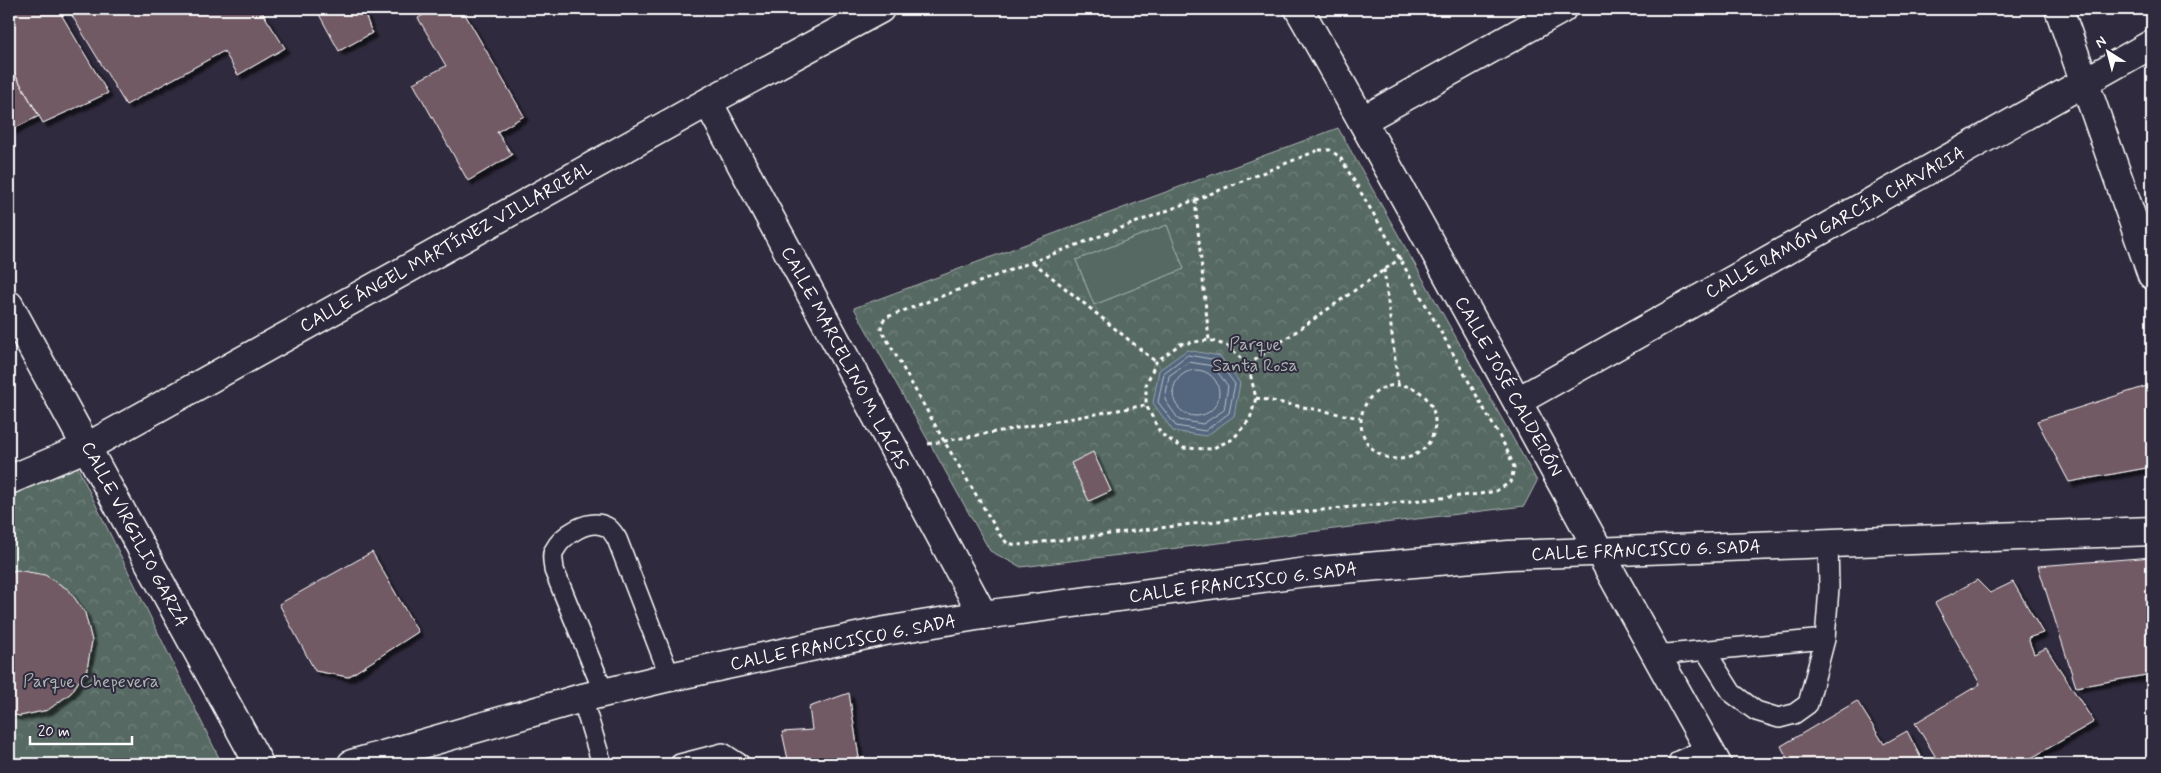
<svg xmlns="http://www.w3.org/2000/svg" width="2161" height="773" font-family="Mynerve,sans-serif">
<defs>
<pattern id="park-crowns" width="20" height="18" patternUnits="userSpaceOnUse" patternTransform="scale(1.25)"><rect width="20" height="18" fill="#576a63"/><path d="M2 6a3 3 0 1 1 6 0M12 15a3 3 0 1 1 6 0" fill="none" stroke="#70807a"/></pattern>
<filter id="shadow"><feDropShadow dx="4.5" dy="4.5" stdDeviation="1" flood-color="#0009"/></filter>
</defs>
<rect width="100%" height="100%" fill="#2f2a3d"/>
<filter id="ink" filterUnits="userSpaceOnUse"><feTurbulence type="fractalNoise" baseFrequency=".02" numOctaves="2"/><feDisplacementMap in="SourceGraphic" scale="10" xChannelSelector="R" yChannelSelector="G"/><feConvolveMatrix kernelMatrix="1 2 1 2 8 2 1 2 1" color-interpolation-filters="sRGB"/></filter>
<g filter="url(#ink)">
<path fill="url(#park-crowns)" stroke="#abb4b1" d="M1338,128l199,353 -13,25 -503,61 -31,-16 -136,-243z
M76,464l146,300h-213v-272z"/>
<path fill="#576a63" stroke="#abb4b1" d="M1167,225l17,44 -90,36 -18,-45z"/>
<path fill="#52667d" stroke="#97a3b1" d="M1187,350l33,6 20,27 -6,33 -28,20 -33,-5 -20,-28 6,-33z"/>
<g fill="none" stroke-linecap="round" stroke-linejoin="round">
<path stroke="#bac2cb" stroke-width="1" d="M1188,355l29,5 18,24 -6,29 -24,18 -29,-5 -18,-24 6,-29z
M1189,362l24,4 15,20 -4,24 -21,14 -24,-4 -14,-20 4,-24z
M1173 393a23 23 0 1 1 46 0a23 23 0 1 1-46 0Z"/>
</g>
<path fill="#725a65" stroke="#fff" filter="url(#shadow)" d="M13,9h45l50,84 -65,30 -34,-59v-53z
M68,9h192l25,39 -47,27 -14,-24 -98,54z
M316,9h47l9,24 -33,18z
M434,9h28l62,107 -27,16 15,23 -44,26 -55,-98 33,-17 -28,-48z
M9,64l30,52 -30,15z
M2147,386l5,14v67l-83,15 -32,-61z
M1093,452l18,39 -22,10 -18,-38z
M372,552l46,80 -70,45 -33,-6 -36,-67z
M2152,557v117l-76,13 -38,-121z
M17,570l28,5 24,15 16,23 7,28 -5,28 -16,24 -23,17 -28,6 -11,-2v-142z
M1977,580l13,13 23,-11 30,51 -15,5 6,16 12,-6 48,74 -73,42h-81l-25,-41 65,-39 -45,-81z
M849,693l11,71h-71l-7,-32 30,-2 -3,-23z
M1857,701l27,43 23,-13 17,33h-134l-9,-18z"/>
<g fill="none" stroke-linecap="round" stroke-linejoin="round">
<g stroke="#fff" stroke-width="22">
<path id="lane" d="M1705,650l27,43 24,18 23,7 15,-4 14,-10 17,-65 4,-51 -1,-46
M1656,655l169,-16
M604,693l-50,-123c0,-6 -3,-14 0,-19 8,-16 35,-34 53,-24 4,2 8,9 10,12l53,138
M582,698l20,66
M680,764l43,-11 17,11"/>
</g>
<g stroke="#fff" stroke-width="31">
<path id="street" d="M1299,9c143,250 277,504 418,755
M2059,9l93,266
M708,102l275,513
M1363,120l199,-111
M9,305l250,459
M1518,401l634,-357
M9,480l78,-33 621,-345 172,-93
M1682,764l28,-12"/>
</g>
<g stroke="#fff" stroke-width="31">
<path id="secondary" d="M352,764l230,-66 88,-21 215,-46 98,-16 324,-43 202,-17 643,-24"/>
</g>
<path stroke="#fff" stroke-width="3" stroke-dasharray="4 4" stroke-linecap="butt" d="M1319,150h11l10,7 60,102 106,189 8,19 -3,15 -15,9 -16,3 -246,25 -216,26 -11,-2 -7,-8 -56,-94 -63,-112 1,-7 5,-5 308,-117z
M1195,200l14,140
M1033,262l123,100
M1384,269l14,115
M1248,365l153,-107
M1361 422a37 37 0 1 1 74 0a37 37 0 1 1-74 0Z
M1256,398l104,20
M928,444l218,-39v-20l10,-23 24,-18 29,-4 19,6 20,19 8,33 -6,21 -17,20 -22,10 -28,-1 -22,-14 -15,-29"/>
<use href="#lane" stroke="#2f2a3d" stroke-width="19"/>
<use href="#street" stroke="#2f2a3d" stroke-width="28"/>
<use href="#secondary" stroke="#2f2a3d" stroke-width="28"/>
</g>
</g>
<g text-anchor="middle" stroke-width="4" stroke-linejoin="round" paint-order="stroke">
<g font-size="18" fill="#fff" stroke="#2f2a3d">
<text transform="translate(1835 222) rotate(-29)" y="6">CALLE RAMÓN GARCÍA CHAVARIA</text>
<text transform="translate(446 247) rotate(-29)" y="6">CALLE ÁNGEL MARTÍNEZ VILLARREAL</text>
<text transform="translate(845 358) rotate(62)" y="6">CALLE MARCELINO M. LACAS</text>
<text transform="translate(1509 386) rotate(61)" y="6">CALLE JOSÉ CALDERÓN</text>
<text transform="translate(135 534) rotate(62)" y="6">CALLE VIRGILIO GARZA</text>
<text transform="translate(1646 550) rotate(-2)" y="6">CALLE FRANCISCO G. SADA</text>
<text transform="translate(1243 582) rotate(-7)" y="6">CALLE FRANCISCO G. SADA</text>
<text transform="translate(843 642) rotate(-11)" y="6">CALLE FRANCISCO G. SADA</text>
</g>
<g font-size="18" fill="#abb4b1" stroke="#2f2a3d">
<text x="1255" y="350">Parque<tspan x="1255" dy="21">Santa Rosa</tspan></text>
<text x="91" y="687">Parque Chepevera</text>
</g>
</g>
<rect width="2161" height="773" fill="none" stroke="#2f2a3d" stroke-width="30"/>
<rect x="15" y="15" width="2131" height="743" fill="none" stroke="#fff" stroke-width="2" filter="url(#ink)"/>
<g transform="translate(2108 52) rotate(324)" stroke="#2f2a3d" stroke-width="4" paint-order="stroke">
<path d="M0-4L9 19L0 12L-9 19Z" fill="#ffffff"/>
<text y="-8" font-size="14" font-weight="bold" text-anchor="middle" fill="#ffffff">N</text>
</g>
<path d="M30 736v8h102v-8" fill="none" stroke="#ffffff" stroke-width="2.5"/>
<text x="38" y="736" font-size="15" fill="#ffffff" stroke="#2f2a3d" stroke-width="4" paint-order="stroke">20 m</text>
</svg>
